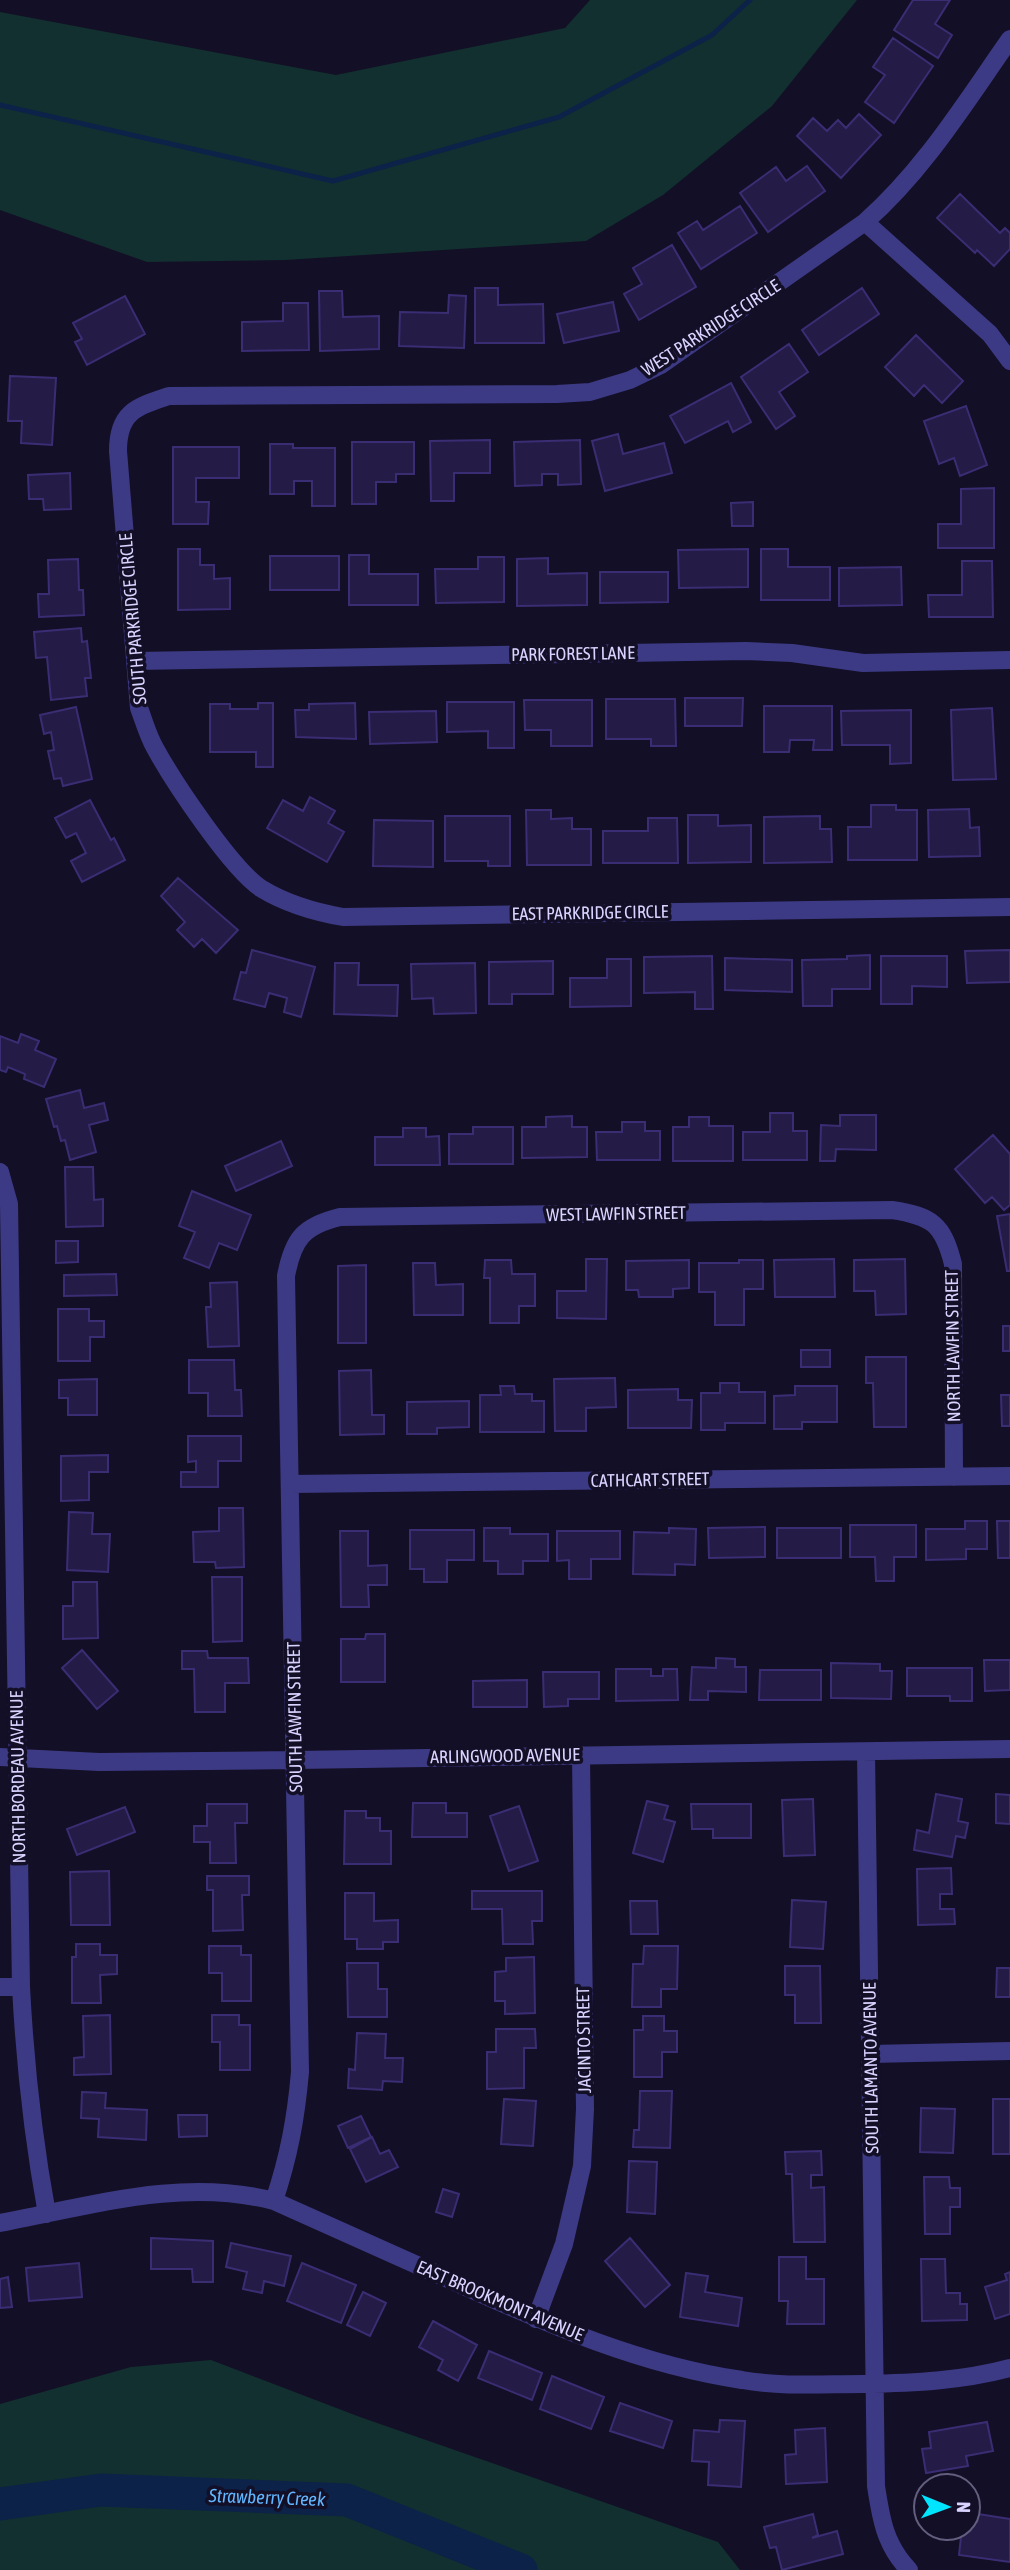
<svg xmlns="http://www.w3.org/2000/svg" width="1010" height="2570" font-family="'Asap Condensed',sans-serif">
<rect width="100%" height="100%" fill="#130f26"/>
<path fill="#12302f" d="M590,0h267l-85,106 -109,89 -77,46 -301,19 -138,2 -147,-52v-198l336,63 229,-47z
M211,2360l149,57 358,125 22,28h-740v-166l131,-37z"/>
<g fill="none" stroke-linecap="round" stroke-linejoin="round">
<path stroke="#0c2248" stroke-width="5" d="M0,105l333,76 226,-64 153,-82 38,-35"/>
<path stroke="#0c2248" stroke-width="33" d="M0,2504l101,-14 246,10 174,70"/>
</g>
<path fill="#241b47" stroke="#3b2d73" stroke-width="2" d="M913,0h37l-15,24 17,11 -14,23 -44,-28z
M893,38l40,28 -39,57 -29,-21 20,-27 -12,-8z
M859,114l22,21 -40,43 -44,-42 16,-18 14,13 11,-11 8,8z
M807,166l18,25 -57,41 -28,-39 36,-26 10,14z
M960,194l40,39 5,-5 5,5v16l-16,17 -17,-16 -2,3 -38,-35z
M740,206l17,27 -56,36 -23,-36 19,-12 6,9z
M672,245l24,42 -57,33 -15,-26 18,-10 -9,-16z
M475,288h23v17l45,-1 1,39h-69z
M862,288l17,26 -60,41 -17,-25z
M319,291h23l1,26 36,-1v33l-59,2z
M449,295l17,1 -2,52 -65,-2 1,-34 48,1z
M125,296l20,38 -58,31 -12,-23 7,-3 -9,-16z
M613,302l6,29 -55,12 -7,-29z
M283,303h25l1,47 -67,1v-29l41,-1z
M916,335l47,46 -21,22 -18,-18 -10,11 -29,-29z
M789,344l19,28 -29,20 16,24 -19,13 -35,-52z
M10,376l46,2 -4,67 -31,-2 1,-22h-14z
M731,383l20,39 -18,10 -5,-11 -43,22 -15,-27z
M966,406l21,59 -27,11 -6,-18 -15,6 -15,-43z
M618,434l5,20 41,-11 8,30 -67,18 -13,-50z
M490,440v33h-36v28h-23l-1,-60z
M580,440l1,44 -23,1v-11h-16v11l-27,1 -1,-44z
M352,442h62v32h-18v8h-20v22h-24z
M270,444h23v4h42v58h-23v-25h-18v13h-24z
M173,447h66v31h-43v24h13l-1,22h-35z
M70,473l1,36 -27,1 -1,-11h-14l-1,-24z
M994,488v60h-56v-24h23v-35z
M753,502v24h-21l-1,-23z
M178,549h22v16h14v14l16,-1v31l-52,1z
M748,549v38l-69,1 -1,-38z
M761,549h27v18h42v33h-69z
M349,555h20v19h49v31h-69z
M270,556h69v34h-69z
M478,557h26v45l-68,1 -1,-34h43z
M548,558v16l39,-1v32l-70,1v-47z
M78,559l1,31h4l1,25 -45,2 -1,-23h11l-1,-34z
M962,561h30l1,56h-64l-1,-22h34z
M901,567l1,38 -63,1v-38z
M600,572h68v30l-68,1z
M81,628l1,14 5,-1 4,37h-6l2,18 -36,4 -4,-43 -11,1 -2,-26z
M685,698h58l-1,28h-57z
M606,699h69l1,47h-25v-7h-45z
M524,700h68v46h-41v-16h-26z
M447,702h67v46h-26v-17l-41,1z
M258,703h15v64h-17v-15h-46v-48h20v5h28z
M355,703l1,36 -60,-2 -1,-27h14v-6z
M764,706h68v44h-19l1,-10h-24l-1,12h-25z
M76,707l16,72 -29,7 -2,-8 -7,1 -6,-28 6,-1 -3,-18 -7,2 -4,-19z
M992,708l4,71 -43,1 -2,-70z
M911,710v53l-21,1v-19h-48l-1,-34z
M436,711l1,31 -67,2 -1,-32z
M310,797l25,14 -7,12 16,9 -17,30 -60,-34 16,-28 20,11z
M90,800l21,40 3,-2 11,22 -43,22 -11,-21 15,-8 -10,-20 -10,5 -11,-20z
M871,805h25v5h21v50h-69v-33h23z
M969,809l1,19 9,-1 1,29 -51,1 -1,-47z
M526,810h25v9l21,-1v11h19v36h-64z
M688,815h30v11l33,-1v37l-63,1z
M445,816h65v50h-22v-5h-43z
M820,816v13h11l1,33 -68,1v-46z
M648,818h29l1,45h-75v-32h45z
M374,820l59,1v46l-60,-1z
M178,878l60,52 -22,23 -14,-14 -8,8 -17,-17 8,-8 -24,-26z
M252,950l63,17 -14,50 -17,-5 3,-14 -18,-5 -4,14 -31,-8 7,-27 5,1z
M1010,950v32l-43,1 -2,-32z
M870,955v34h-38v17h-29l-1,-46 45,-1v-3z
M712,956l1,53h-18v-17l-51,1v-36z
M881,956h66v31l-35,-1v18h-31z
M725,958l67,2v32l-67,-2z
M607,959h24v47l-61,1v-29h37z
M553,961v33h-41v10h-23v-42z
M335,963h24l-1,22h40l-1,31 -63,-2z
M475,963l1,50 -42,1 -1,-16 -21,1 -1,-35z
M21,1034l18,7 -4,9 21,9 -12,28 -20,-8 1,-5 -17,-7 -2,5 -6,-2v-34l18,7z
M80,1090l4,18 20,-5 4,17 -19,5 7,27 -26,8 -5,-20 -4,1 -4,-15 -3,1 -8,-28z
M770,1113h23v18h14v29h-64v-28h27z
M840,1115h36v35l-40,-1 -1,12h-15l1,-36 19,1z
M572,1116v11h15v30l-65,1v-31h24v-10z
M689,1117h20v9h24v35h-60v-34h16z
M622,1122h23v9h15v29h-63l-1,-28h26z
M473,1127h40v37h-64v-30h24z
M403,1128h23v9l13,-1 1,29h-65v-28h28z
M993,1135l17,19v51l-6,5 -12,-13 -7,6 -30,-34z
M281,1141l11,25 -56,25 -11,-25z
M65,1167h28l1,33 9,-1v27l-37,1z
M192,1191l59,24 -14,35 -18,-7 -10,25 -25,-10 11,-26 -16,-6z
M1010,1214v57h-3l-10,-55z
M56,1241h22v21l-22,1z
M586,1259h21l-1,60 -49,-1v-27h29z
M834,1259l1,38h-60l-1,-37z
M905,1259l1,55 -30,1 -1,-24h-21v-31z
M485,1260h26l1,14h23v32h-16v17h-29v-45h-6z
M689,1260v28l-16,1v8h-34l-1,-7h-12v-29z
M739,1260h24v29h-19v36h-29v-33h-16v-29h40z
M413,1263h22l1,22 27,-1v31h-49z
M366,1265v78h-28v-77z
M116,1274l1,21 -53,1v-21z
M237,1282l2,64 -31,1 -2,-40h5l-1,-24z
M58,1309h31v12h15v16h-14v24h-32z
M1003,1326h7v25h-7z
M801,1350h29v17h-29z
M866,1357h40v70h-32l-1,-44h-7z
M189,1360h45l1,30h6l1,26h-34v-23h-19z
M371,1370l1,45h12v19l-44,1 -1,-64z
M615,1378l1,29 -30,1v23h-31l-1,-52z
M97,1379v36h-29v-17h-9v-18z
M720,1383h19v9h26v31h-40v7h-24v-37h19z
M500,1386h14l1,8h17v7h12v31h-64v-37h21z
M795,1386h42v36h-35v7h-28v-33l21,-1z
M678,1389v11h14l-1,28h-63v-38z
M1001,1395h9v31h-8z
M469,1401v26l-32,1v6h-30v-32z
M188,1436h53v25h-23v26h-37v-15h15v-11l-8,1z
M108,1455v17h-19v28l-28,1v-45z
M219,1508h24l1,59 -28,1 -1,-6h-21l-1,-30 26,-1z
M69,1512l24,1 -1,21h18l-2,38 -41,-2z
M965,1521h22v28h-21v10l-40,1v-31h39z
M997,1521h13v37h-12z
M850,1525h66v32h-22v24h-18l-1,-24h-25z
M765,1527v30l-56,1 -1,-30z
M484,1528h26v6h38v27h-25v13h-25v-13h-14z
M669,1528l27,1 -1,36 -20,-1v11l-42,-1 1,-42 35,1z
M777,1528h64v30h-64z
M410,1530h64v30h-27v22h-23v-13h-14z
M340,1531h28v35l19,-1v20h-19l1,22h-28z
M557,1531h63v28h-29v20h-22v-19l-12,1z
M212,1577h30v64l-29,1z
M73,1582h24l1,56 -35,1v-33h10z
M366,1634h19v48h-44v-43h24z
M82,1650l36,41 -21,18 -35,-41z
M182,1651h25l1,7h40l1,25h-24v29h-30l-1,-43h-12z
M716,1658l19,1v8h11v25l-38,-1v9h-18l2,-33 24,1z
M984,1660h26v30l-25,1z
M831,1663l49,1v7h12l-1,28 -60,-1z
M907,1668h65v33h-22v-5h-43z
M616,1669h35v7h12v-7h14l1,31 -62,1z
M760,1670h61v30h-62z
M543,1672h56v27h-31v7l-24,1z
M527,1680v27h-54v-26z
M936,1794l26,5 -4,22 10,2 -3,15 -9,-2 -4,21 -38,-7 3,-20 12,3z
M996,1794l14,1v29l-14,-1z
M813,1799l2,56 -31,1 -2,-56z
M647,1801l21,5 -4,13 11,3 -12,40 -30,-9z
M413,1803h33v10h21v24h-55z
M207,1804h40v19h-12l1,40h-26v-21h-16v-16h13z
M691,1804h60v34h-38v-9h-21z
M519,1806l19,55 -29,10 -19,-55z
M125,1807l10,25 -58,23 -10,-26z
M345,1811h21v7h14v13h11v33h-47z
M951,1868l1,26h-12v15h14l1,15 -37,1 -1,-56z
M109,1871l1,54h-39l-1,-53z
M207,1876h42v19h-7l1,35 -30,1v-41h-6z
M472,1891h70v30h-10l1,23h-30l-1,-35h-30z
M345,1893h29v28l24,-1v22h-15v7h-26v-10h-12z
M792,1900l34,2 -3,47 -33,-2z
M630,1901h27l1,33h-27z
M76,1944h24v11h17v19l-17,1 1,28h-29v-46h4z
M209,1946h32v9h10v46h-29v-28h-13z
M644,1946h34l-1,43h-16v18h-29l1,-43h10z
M534,1957l1,56 -30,1v-13h-10v-29l11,-1v-13z
M347,1963h31v26h9v28h-39z
M785,1966h35l1,57h-26v-28h-10z
M997,1968h13v29h-14z
M110,2015l1,59 -37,1v-17l10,-1 -1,-41z
M212,2015h27v10h11v45h-30v-28h-8z
M643,2016h21v15h13v21h-15v25h-28v-47h9z
M496,2029h39l1,19h-12v40l-37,1v-37h9z
M357,2033l29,1 -1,24h18l-1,24 -19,-1 -1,9 -34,-2 1,-19 6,1z
M640,2091h32l-2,57 -37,-1 1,-17h5z
M82,2092l24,1 -1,15 42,2 -1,30 -48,-3 1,-18 -18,-1z
M504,2099l32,2 -3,45 -32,-2z
M993,2099h17v55h-17z
M921,2108l34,1 -2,44 -33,-1z
M178,2115h29v21l-28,1z
M361,2116l10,21 -23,11 -10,-22z
M372,2137l8,17 9,-4 9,17 -32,15 -16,-33z
M821,2151l1,24h-11v13l13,-1 1,55h-31l-2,-68h-6l-1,-22z
M629,2161l28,1 -2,52 -28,-2z
M924,2177h25l1,11h10v19h-10v27h-25z
M443,2189l16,5 -7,23 -16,-5z
M151,2238l62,3v41h-20l-1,-13h-41z
M630,2238l40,47 -25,22 -40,-46z
M231,2243l60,13 -7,30 -20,-5 -2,12 -19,-4 4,-17 -21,-5z
M779,2257h27v22h18v45h-37l1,-23h-9z
M921,2259h24l1,34h14v11h7v16l-45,1z
M79,2263l3,34 -53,4 -3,-33z
M302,2263l54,22 -15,38 -54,-22z
M1010,2272v42l-15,5 -10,-32 22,-7 -2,-6z
M686,2273l22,3 -3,16 37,6 -4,28 -58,-9z
M8,2277l4,30 -12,1v-29z
M363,2292l23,11 -16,33 -23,-11z
M433,2321l44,24 -19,36 -20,-11 5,-10 -24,-13z
M489,2351l53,22 -10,27 -54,-22z
M552,2376l52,21 -13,32 -51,-20z
M620,2403l52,18 -9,27 -53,-17z
M720,2420l25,1 -4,66 -33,-2 1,-23 -17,-1 2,-31 25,2z
M987,2422l6,29 -27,5 2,10 -42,7 -4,-24 9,-1 -2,-16z
M825,2428l2,54 -41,2 -1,-29 11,-1 -1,-24z
M813,2514l5,21 -6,3 25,-7 6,23 -61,16 -6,-23 -6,1 -6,-21z
M978,2514l32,5v43l-51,-7 3,-27h6v-7l9,1z"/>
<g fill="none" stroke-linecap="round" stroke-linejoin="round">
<path stroke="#3d3a85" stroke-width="18" d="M1010,39c-45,64 -86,131 -145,183l-204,143 -31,15 -40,12 -33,2 -388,2c-33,11 -51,16 -51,55l21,257c5,13 9,28 16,40 18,33 77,122 107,141 25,15 52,23 81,28l667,-10
M865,222l125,112 20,27
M135,661l611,-10 46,2 71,10 147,-3
M0,1172l9,32 12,783c4,77 12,151 26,227
M290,1484l720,-8
M866,1752l10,734c5,33 9,59 33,84
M0,1757l99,5 197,-2 714,-11
M0,1987h21
M870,2054l140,-3
M274,2201c15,-45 22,-83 26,-129l-14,-796c7,-37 17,-50 54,-59l552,-7c40,6 51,14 61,54l1,213
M0,2223c91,-17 182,-46 274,-22 61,27 122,55 183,82 92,42 184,82 285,97 40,7 81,4 121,4 50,-1 99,-3 147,-16
M536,2319l28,-75 18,-78 3,-57 -4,-354"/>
</g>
<g text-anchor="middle" stroke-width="7" stroke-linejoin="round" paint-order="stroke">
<g font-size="18" fill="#d9d4ff" stroke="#130f26">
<text transform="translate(711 328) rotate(-33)" y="6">WEST PARKRIDGE CIRCLE</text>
<text transform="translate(133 619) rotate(-95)" y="6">SOUTH PARKRIDGE CIRCLE</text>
<text transform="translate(573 654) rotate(-1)" y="6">PARK FOREST LANE</text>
<text transform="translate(590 913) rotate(-1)" y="6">EAST PARKRIDGE CIRCLE</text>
<text transform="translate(616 1214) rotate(-1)" y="6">WEST LAWFIN STREET</text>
<text transform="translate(953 1346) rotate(-91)" y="6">NORTH LAWFIN STREET</text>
<text transform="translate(650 1480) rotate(-1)" y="6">CATHCART STREET</text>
<text transform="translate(295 1717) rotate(-91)" y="6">SOUTH LAWFIN STREET</text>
<text transform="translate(505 1756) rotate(-1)" y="6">ARLINGWOOD AVENUE</text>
<text transform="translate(18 1777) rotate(-91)" y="6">NORTH BORDEAU AVENUE</text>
<text transform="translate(584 2040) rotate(-91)" y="6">JACINTO STREET</text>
<text transform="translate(871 2068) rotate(-91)" y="6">SOUTH LAMANTO AVENUE</text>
<text transform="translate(500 2301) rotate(23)" y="6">EAST BROOKMONT AVENUE</text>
</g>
<g font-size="19" font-style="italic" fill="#62b6ff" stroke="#130f26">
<text transform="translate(267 2497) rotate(2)" y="7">Strawberry Creek</text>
</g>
</g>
<g transform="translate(947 2507) rotate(91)"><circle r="33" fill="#130f26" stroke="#625e7d" stroke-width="2"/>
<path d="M0-5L12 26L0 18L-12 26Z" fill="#00e5ff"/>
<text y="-10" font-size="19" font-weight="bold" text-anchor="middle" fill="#d9d4ff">N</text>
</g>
</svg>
